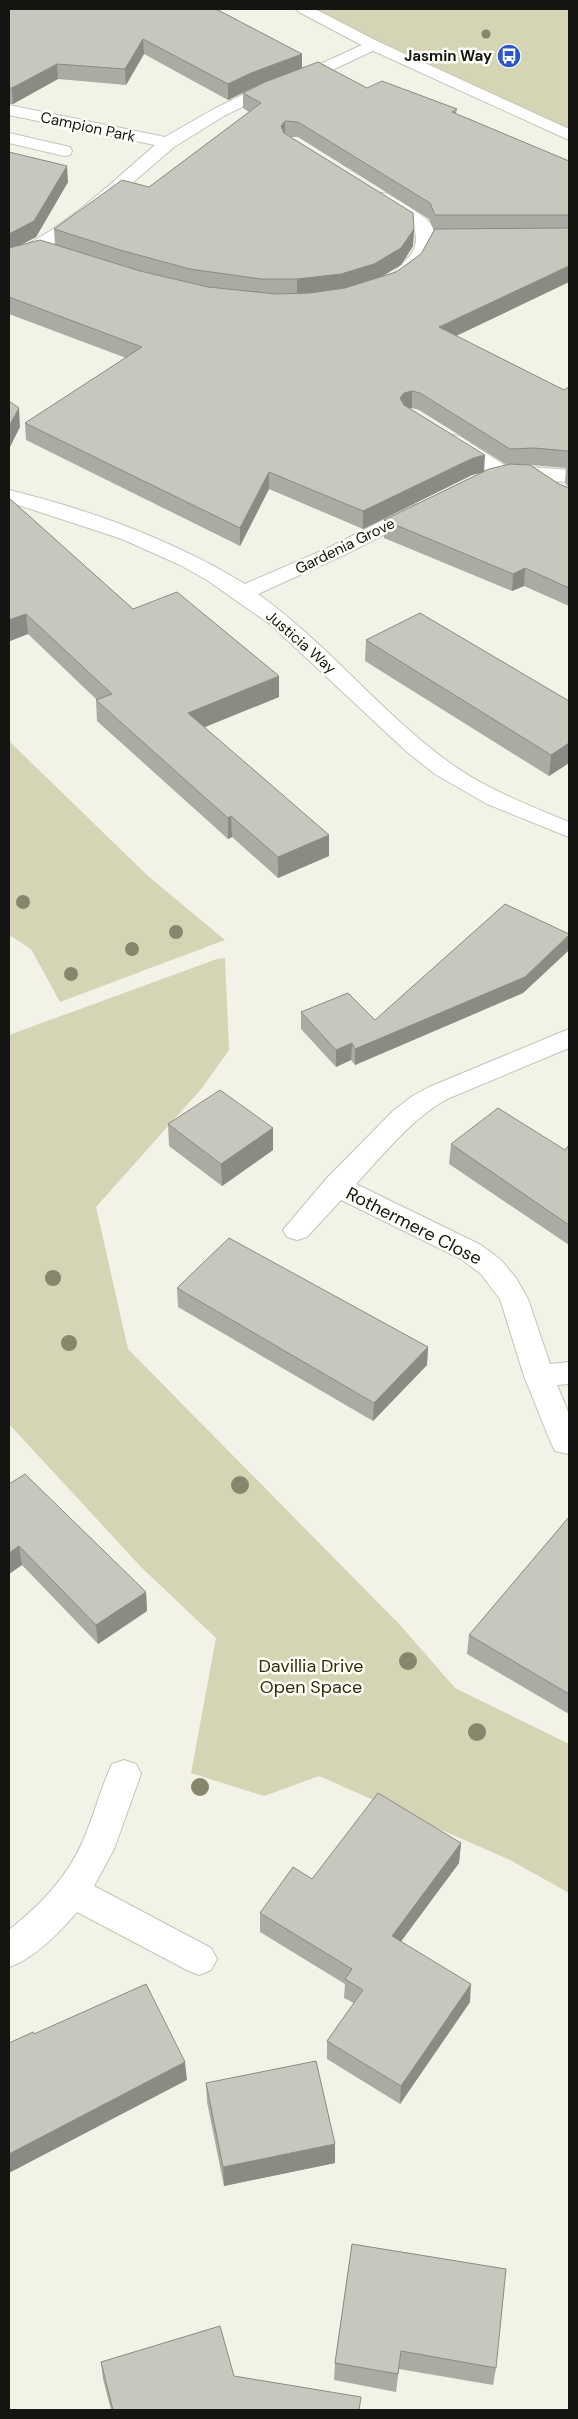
<svg xmlns="http://www.w3.org/2000/svg" width="578" height="2419" font-family="'DM Sans',sans-serif">
<rect width="100%" height="100%" fill="#f2f2e7"/>
<path fill="#d5d4b5" d="M304,9h265v126l-196,-90z
M9,741l139,135 77,64 -165,62 -29,-53 -22,-14z
M225,958l4,92 -27,38 -106,119 32,142 273,277 54,62 114,56v149l-59,-33 -191,-84 -55,20 -73,-23 25,-135 -75,-71 -132,-143v-389l208,-76z"/>
<g fill="none" stroke-linecap="round" stroke-linejoin="round">
<g stroke="#c5c4ba" stroke-width="2">
<path id="service" d="M9,133l61,14 2,4 -2,4 -6,1 -55,-13z
M454,435l7,2 51,33 3,4 -3,4 -7,2 -7,-2 -51,-33 -3,-4 3,-4z"/>
</g>
<g stroke="#c5c4ba" stroke-width="2">
<path id="minor" d="M373,40l8,5 -2,3 -49,23 -66,25 -40,20 -50,31 -59,51 -71,53 -35,13v-11c53,-22 102,-70 146,-108l-146,-30v-10l156,32 47,-27 40,-20 66,-25z
M382,193l6,1c11,7 35,20 42,29 14,21 -7,44 -23,57h-12l-3,-4c12,-18 30,-22 22,-49l-38,-25 -3,-4 3,-4z
M532,467l37,3v12l-70,-4 -3,-4 3,-4z
M9,490c82,20 164,50 236,94l85,-37 81,-41 7,-2 7,2 3,4 -3,4 -81,41 -86,39c70,50 123,119 192,169 36,26 78,42 119,59v15l-82,-33 -52,-30 -28,-22 -136,-127 -64,-45 -27,-15 -58,-26 -113,-37z
M569,1029v19l-122,51c-37,21 -63,55 -91,85l125,61 20,15 15,18 12,21 22,65 19,-2v22l-12,1 12,29v40l-14,-3 -4,-8 -27,-67 -24,-77 -19,-25 -20,-15 -120,-59 -34,37 -10,3 -10,-3 -4,-7 43,-51 67,-68 18,-14 18,-10z
M124,1760l12,4 5,10 -27,75 -20,37 117,62 6,11 -6,11 -12,5 -12,-5 -110,-58c-18,21 -42,46 -68,55v-37c30,-24 57,-51 73,-87 12,-26 18,-54 30,-79z"/>
</g>
<g stroke="#c5c4ba" stroke-width="2">
<path id="tertiary" d="M296,9h19l64,33 190,87v11l-202,-92 -68,-36z"/>
</g>
<use href="#service" fill="#fff" fill-rule="evenodd"/>
<use href="#minor" fill="#fff" fill-rule="evenodd"/>
<use href="#tertiary" fill="#fff" fill-rule="evenodd"/>
</g>
<g fill="#87866c">
<circle cx="486" cy="34" r="4.5"/>
<circle cx="23" cy="902" r="7"/>
<circle cx="176" cy="932" r="7"/>
<circle cx="132" cy="949" r="7"/>
<circle cx="71" cy="974" r="7"/>
<circle cx="53" cy="1278" r="8"/>
<circle cx="69" cy="1343" r="8"/>
<circle cx="240" cy="1485" r="9"/>
<circle cx="408" cy="1661" r="9"/>
<circle cx="477" cy="1732" r="9"/>
<circle cx="200" cy="1787" r="9"/>
</g>
<path fill="#ababa3" fill-rule="evenodd" d="M9,9l293,59 65,20 90,21 -1,5 113,47v121l-113,54 108,54 5,-3v101l-4,-5 1,-15 -35,-3 28,19 10,4v118l-45,-20 -12,5 -128,-53v-18l99,-48 -11,3 -109,54 -94,-40 -29,57 -214,-106 -1,-17 101,-65 -117,-44v-162l59,30 -32,55 -16,8 35,-1 -1,-15 95,-42 100,-75 -6,-4v-15l13,-6 -28,13 -84,-46 -18,31 -68,-6 -45,25h-4zM291,137h7l131,82 5,11 -13,24 -25,18 -15,5 20,-12 12,-19 1,-17zM412,408l7,2 88,55 -23,7 -74,-63z
M9,498l124,111 146,88 -75,30 125,129 -51,22 -46,-41 -4,2 -131,-118 -1,-21h1l-69,-66 -18,7 -1,-1z
M366,640l203,61v62l-20,13 -184,-115z
M569,934l-1,17 -45,42 -168,72 -4,-5 -15,7 -35,-38v-17l74,8z
M168,1124l105,4v22l-51,36 -53,-40z
M451,1144l114,6 4,-5v100l-120,-81z
M177,1288l251,59 -1,18 -54,56 -195,-114z
M9,1484l137,108 1,19 -49,33 -76,-79 -13,9z
M569,1517v197l-102,-60 2,-19z
M461,1843l-2,20 -58,78 69,61 -70,102 -73,-45v-18l27,-38 -10,-5 1,-14 -85,-52v-19l52,-34z
M206,2083l129,61v19l-111,23 -17,-84z
M352,2244l144,124 -3,17 -94,-16 -3,23 -62,-12 1,-17z
M101,2362l133,14 126,34h-249l-8,-31z"/>
<path fill="#8b8b84" d="M143,39l1,15 -18,31 -1,-16z
M302,54v15l-51,19 -23,12v-16l23,-11z
M57,64l1,15 -45,25 -1,-16z
M285,121v16l-4,-11z
M67,166l1,16 -32,55 -27,14v-17z
M414,229l-1,17 -12,19 -27,16 -33,10 -44,5v-17z
M569,266v16l-130,62v-17z
M412,391v17l-9,2 -3,-12 4,-5z
M19,408l1,19 -11,22v-23z
M485,455l-1,17 -12,3 -109,54v-18l110,-53z
M269,472v17l-29,57v-18z
M525,568l-1,18 -12,5 1,-17z
M26,614l2,20 -18,7 -1,-21z
M279,676v21l-91,37v-21z
M569,743v20l-20,13 2,-21z
M231,816l1,21 -4,2v-21z
M329,835v21l-51,22v-21z
M569,935l-1,16 -45,42 -168,72v-16z
M352,1043l-1,17 -15,7v-17z
M273,1128v22l-51,36 -1,-22z
M428,1347l-1,18 -54,56 1,-18z
M19,1546l3,19 -13,9v-21z
M146,1592l1,19 -49,33 -2,-19z
M461,1843l-2,20 -68,92 1,-19z
M471,1984l-1,18 -70,102 1,-18z
M185,2062l2,18 -178,93v-19z
M335,2144v19l-111,23 -1,-19z"/>
<path fill="#c7c7bd" stroke="#8b8b84" d="M9,9h207l86,45 -51,19 -23,11 -85,-45 -18,30 -68,-5 -45,24h-3z
M318,62l49,26 15,-7 75,28 -5,3 117,49v54h-134l-5,-12 -132,-81 -13,-1 -4,5 3,7 129,80 1,16 -13,19 -27,16 -33,10 -44,5h-36l-71,-10 -70,-19 -66,-21 68,-49 27,7 112,-84 -18,-10 22,-11z
M9,152l58,14 -33,55 -25,13z
M569,228v38l-130,61 125,63 5,-3v64l-35,-3 -24,1 -90,-56 -8,-2 -8,2 -4,5 4,7 81,50 -12,3 -110,53 -94,-39 -29,56 -215,-105 117,-76 -133,-50v-49l31,-8 100,31 68,16 68,7 34,-1 35,-5 51,-16 25,-18 14,-25z
M9,401l10,7 -10,18z
M510,464l20,1 29,19 10,4v100l-44,-20 -12,6 -129,-54 105,-51z
M9,498l124,111 44,-17 102,84 -91,37 141,122 -51,22 -47,-41 -3,2 -132,-118 16,-6 -86,-80 -17,6z
M420,613l149,88v42l-18,12 -185,-115z
M505,904l64,30v1l-44,42 -170,72 -3,-6 -16,7 -35,-38 47,-19 27,27z
M220,1090l53,38 -52,36 -53,-40z
M498,1108l67,42 4,-5v80l-118,-81z
M229,1238l199,109 -54,56 -197,-115z
M25,1474l121,118 -50,33 -77,-79 -10,7v-69z
M569,1517v177l-100,-59z
M378,1793l83,50 -69,93 79,48 -70,102 -74,-45 36,-51 -18,-11 7,-10 -92,-56 33,-46 19,12z
M146,1984l39,78 -176,92v-111l24,-11 1,2z
M316,2061l19,83 -112,23 -17,-84z
M352,2244l154,25 -10,99 -95,-17 -3,23 -63,-11z
M220,2326l14,50 127,21 -2,13h-246l-12,-48z"/>
<defs>
<g id="bus-disc" transform="scale(1.25)"><circle r="9.5" fill="#2b57c6" stroke="#fffff9"/><path d="M-5-6H5V4H4V6H2V4H-2V6H-4V4H-5ZM-3.5-4V0h7V-4ZM-3.5 1.2v1.5H-2V1.2ZM2 1.2v1.5H3.5V1.2Z" fill="#fff"/></g>
</defs>
<g fill-rule="evenodd">
<use href="#bus-disc" x="509" y="56"/>
</g>
<g text-anchor="middle" stroke-width="5" stroke-linejoin="round" paint-order="stroke">
<g font-size="15" font-weight="bold" fill="#141410" stroke="#fffff9" text-anchor="end">
<text x="492" y="61">Jasmin Way</text>
</g>
<g font-size="15" fill="#141410" stroke="#fffff9">
<text transform="translate(88 127) rotate(12)" y="5">Campion Park</text>
<text transform="translate(345 546) rotate(-26)" y="5">Gardenia Grove</text>
<text transform="translate(301 642) rotate(41)" y="5">Justicia Way</text>
</g>
<g font-size="18" fill="#141410" stroke="#fffff9">
<text transform="translate(414 1226) rotate(27)" y="6">Rothermere Close</text>
</g>
<g font-size="18" fill="#2f2d08" stroke="#fffff9">
<text x="311" y="1672">Davillia Drive<tspan x="311" dy="21">Open Space</tspan></text>
</g>
</g>
<rect width="578" height="2419" fill="none" stroke="#141410" stroke-width="20"/>
</svg>
